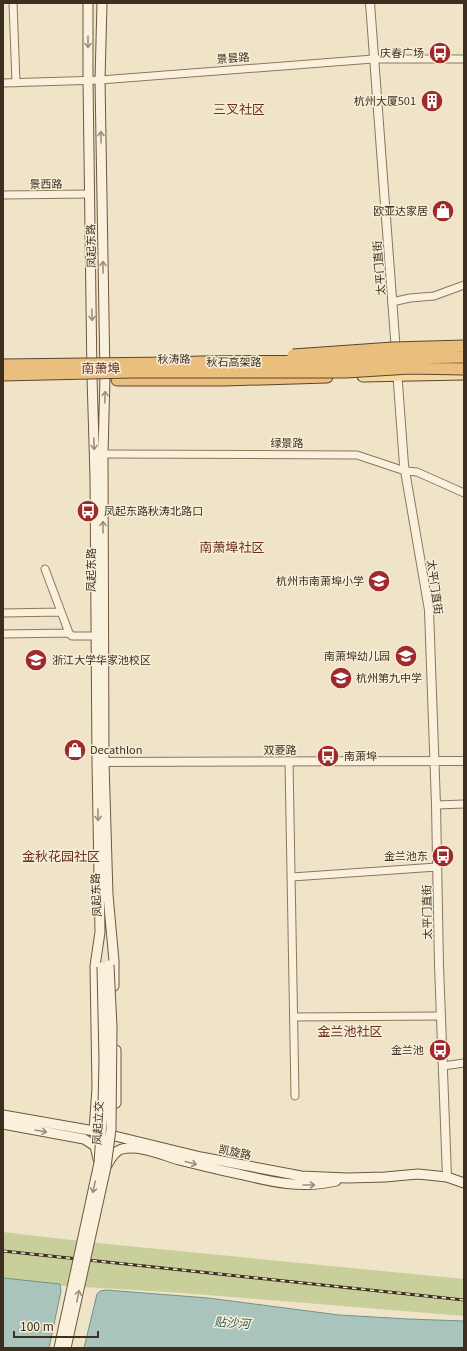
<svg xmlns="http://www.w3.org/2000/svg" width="467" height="1351" font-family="Georgia,'Noto Sans SC',serif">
<rect width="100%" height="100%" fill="#f0e4c8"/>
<path fill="#c9cf9b" d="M3,1232l94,11 367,36v37l-282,-23 -179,-11z"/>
<path fill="#a9c4bc" stroke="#6f938a" d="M3,1278l57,6 1,7 -12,57h-46z
M106,1290l102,8 131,17 69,4 56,2v27h-380l13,-54 3,-3z"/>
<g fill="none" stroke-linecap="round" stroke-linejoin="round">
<g stroke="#8d765c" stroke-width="9">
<path id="minor" d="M13,3l3,80
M3,83l97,-3 273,-21h91
M3,195l87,-1
M392,302l18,-4 24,-2 30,-11
M103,454l254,1 48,16 12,1 47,21
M45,569l24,64 3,3h24
M3,613l58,-1
M3,634l66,-1
M289,761l6,335
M436,805l28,-1
M292,877l145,-10
M294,1017l147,-1
M443,1066l21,-3"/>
</g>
<g stroke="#8d765c" stroke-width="10">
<path id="tertiary" d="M370,3l26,349
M397,370l7,95 25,145 7,195 3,160 8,212
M99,762l365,-1"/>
</g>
<g stroke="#6f573f" stroke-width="11">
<path id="secondary" d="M88,3v77l4,297 3,100 2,285 3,170 -5,34 2,122 -3,43
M102,3l-2,77 5,296 -2,78 1,308 4,133 6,66v25
M116,1103v-53
M3,1115l91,16 107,26 100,19 46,2 38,-1 33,-3 29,3 17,6
M3,1124l81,15 11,7 3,13
M106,1167c4,-7 8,-16 16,-18 18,-4 40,6 57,11 20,5 40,10 60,14 33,8 63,15 97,7"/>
</g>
<g stroke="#5b4430" stroke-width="13">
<path id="primary" d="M363,376l101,-2"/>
</g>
<g stroke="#5b4430" stroke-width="13">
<path id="trunk" d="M117,380h107l103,-3"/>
</g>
<use href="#minor" stroke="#faf1dc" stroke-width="7"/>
<use href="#tertiary" stroke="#faf1dc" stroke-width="8"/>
<use href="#secondary" stroke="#faf1dc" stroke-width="9"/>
<use href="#primary" stroke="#f3d9a0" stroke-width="11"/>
<use href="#trunk" stroke="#eabe7c" stroke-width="11"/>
<g stroke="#3d2e20" stroke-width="3">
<path id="rail" d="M3,1251l461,49"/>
</g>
<use href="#rail" stroke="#f7eed8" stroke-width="1.5" stroke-dasharray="4.5" stroke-linecap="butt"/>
<g stroke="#6f573f" stroke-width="11" stroke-linecap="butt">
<path id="secondary-bridge" d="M59,1348l40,-185 4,-57 1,-46 -2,-93
M66,1348l40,-181 5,-38 1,-102 -3,-62"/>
</g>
<g stroke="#5b4430" stroke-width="13" stroke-linecap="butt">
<path id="trunk-bridge" d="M293,355l100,-7 71,-2
M3,365l166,-2 31,-1 144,-1 67,-3 53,-1
M3,375l130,-3h213l64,-4 54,1"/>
</g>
<use href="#secondary-bridge" stroke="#faf1dc" stroke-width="9"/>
<use href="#trunk-bridge" stroke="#eabe7c" stroke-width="11"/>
</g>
<defs><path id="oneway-shaft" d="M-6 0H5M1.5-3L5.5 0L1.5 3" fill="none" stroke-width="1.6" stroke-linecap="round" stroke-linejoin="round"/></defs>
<g stroke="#9c907e">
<use href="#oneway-shaft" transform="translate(88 42) rotate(90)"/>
<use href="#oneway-shaft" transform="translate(101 137) rotate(-91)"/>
<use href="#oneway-shaft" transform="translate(103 267) rotate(-91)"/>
<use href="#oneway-shaft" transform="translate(92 315) rotate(89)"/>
<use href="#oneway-shaft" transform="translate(105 397) rotate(-88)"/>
<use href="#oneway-shaft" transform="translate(94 444) rotate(88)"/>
<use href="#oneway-shaft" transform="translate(103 527) rotate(-90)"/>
<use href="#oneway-shaft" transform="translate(98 815) rotate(89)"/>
<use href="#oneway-shaft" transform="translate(41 1131) rotate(10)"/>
<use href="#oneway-shaft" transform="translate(191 1163) rotate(15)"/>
<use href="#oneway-shaft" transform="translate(309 1185)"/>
<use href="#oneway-shaft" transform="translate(94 1187) rotate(102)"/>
<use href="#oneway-shaft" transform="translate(78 1296) rotate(-78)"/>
</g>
<defs>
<g id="bus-disc" transform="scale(1.15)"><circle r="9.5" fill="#9e2a2b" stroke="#f7eed8"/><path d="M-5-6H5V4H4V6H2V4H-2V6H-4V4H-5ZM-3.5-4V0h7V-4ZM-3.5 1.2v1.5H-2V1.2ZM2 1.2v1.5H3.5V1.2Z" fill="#fff"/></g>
<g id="building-disc" transform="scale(1.15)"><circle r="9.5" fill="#9e2a2b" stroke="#f7eed8"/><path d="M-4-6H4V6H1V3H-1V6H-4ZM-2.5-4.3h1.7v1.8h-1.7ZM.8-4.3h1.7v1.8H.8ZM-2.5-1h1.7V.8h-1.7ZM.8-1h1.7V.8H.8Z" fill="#fff"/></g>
<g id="shop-disc" transform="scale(1.15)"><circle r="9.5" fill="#9e2a2b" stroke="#f7eed8"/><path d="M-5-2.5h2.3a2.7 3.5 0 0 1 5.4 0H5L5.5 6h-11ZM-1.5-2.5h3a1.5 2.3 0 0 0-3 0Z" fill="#fff"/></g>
<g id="school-disc" transform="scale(1.15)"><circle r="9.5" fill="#9e2a2b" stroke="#f7eed8"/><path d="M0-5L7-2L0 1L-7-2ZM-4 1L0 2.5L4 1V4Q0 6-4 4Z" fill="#fff"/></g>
<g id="university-disc" transform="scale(1.15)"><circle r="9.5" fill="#9e2a2b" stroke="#f7eed8"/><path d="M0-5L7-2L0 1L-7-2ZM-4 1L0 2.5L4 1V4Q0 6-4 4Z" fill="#fff"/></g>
</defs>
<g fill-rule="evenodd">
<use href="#bus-disc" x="440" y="53"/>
<use href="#building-disc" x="432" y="101"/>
<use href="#shop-disc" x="443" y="211"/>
<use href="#bus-disc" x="88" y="511"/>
<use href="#school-disc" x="379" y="581"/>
<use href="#school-disc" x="406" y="656"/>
<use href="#university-disc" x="36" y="660"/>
<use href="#school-disc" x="341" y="678"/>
<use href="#shop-disc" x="75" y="750"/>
<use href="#bus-disc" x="328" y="756"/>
<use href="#bus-disc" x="443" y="856"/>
<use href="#bus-disc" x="440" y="1050"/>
</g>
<g text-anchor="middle" stroke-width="3" stroke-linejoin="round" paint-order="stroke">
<g font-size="11" fill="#3d2e20" stroke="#f7eed8" text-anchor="end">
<text x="424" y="57">庆春广场</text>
<text x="416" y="105">杭州大厦501</text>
<text x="428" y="215">欧亚达家居</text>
<text x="104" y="515" text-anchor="start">凤起东路秋涛北路口</text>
<text x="364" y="585">杭州市南萧埠小学</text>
<text x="390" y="660">南萧埠幼儿园</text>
<text x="52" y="664" text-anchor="start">浙江大学华家池校区</text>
<text x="356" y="682" text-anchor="start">杭州第九中学</text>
<text x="90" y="754" text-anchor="start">Decathlon</text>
<text x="344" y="760" text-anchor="start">南萧埠</text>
<text x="428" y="860">金兰池东</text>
<text x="424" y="1054">金兰池</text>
</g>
<g font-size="11" fill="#3d2e20" stroke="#f7eed8">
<text transform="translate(233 58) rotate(-4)" y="4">景昙路</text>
<text transform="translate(46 184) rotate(-1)" y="4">景西路</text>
<text transform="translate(91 246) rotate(-91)" y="4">凤起东路</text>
<text transform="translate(379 268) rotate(-94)" y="4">太平门直街</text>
<text transform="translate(174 359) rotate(-1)" y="4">秋涛路</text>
<text x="234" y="366">秋石高架路</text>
<text x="287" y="447">绿景路</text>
<text transform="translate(91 570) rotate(-90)" y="4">凤起东路</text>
<text transform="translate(435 587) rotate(82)" y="4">太平门直街</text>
<text x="280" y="754">双菱路</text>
<text transform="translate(96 895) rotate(-93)" y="4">凤起东路</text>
<text transform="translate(427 912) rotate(-91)" y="4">太平门直街</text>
<text transform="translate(98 1123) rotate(-87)" y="4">凤起立交</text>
<text transform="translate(235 1152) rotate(12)" y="4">凯旋路</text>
</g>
<g font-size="12" font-style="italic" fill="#2f5d5a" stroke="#f7eed8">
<text transform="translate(232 1323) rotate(4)" y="4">贴沙河</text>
</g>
<g font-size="13" fill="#6b2e1e" stroke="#f7eed8">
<text x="239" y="114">三叉社区</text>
<text x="101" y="373">南萧埠</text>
<text x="232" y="552">南萧埠社区</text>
<text x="61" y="861">金秋花园社区</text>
<text x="350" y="1036">金兰池社区</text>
</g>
</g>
<rect width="467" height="1351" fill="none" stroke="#3d2e20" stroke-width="8"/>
<path d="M14 1331v6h84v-6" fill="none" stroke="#3d2e20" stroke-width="2"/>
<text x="20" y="1331" font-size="12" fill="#3d2e20" stroke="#f7eed8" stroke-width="3" paint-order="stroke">100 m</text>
</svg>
